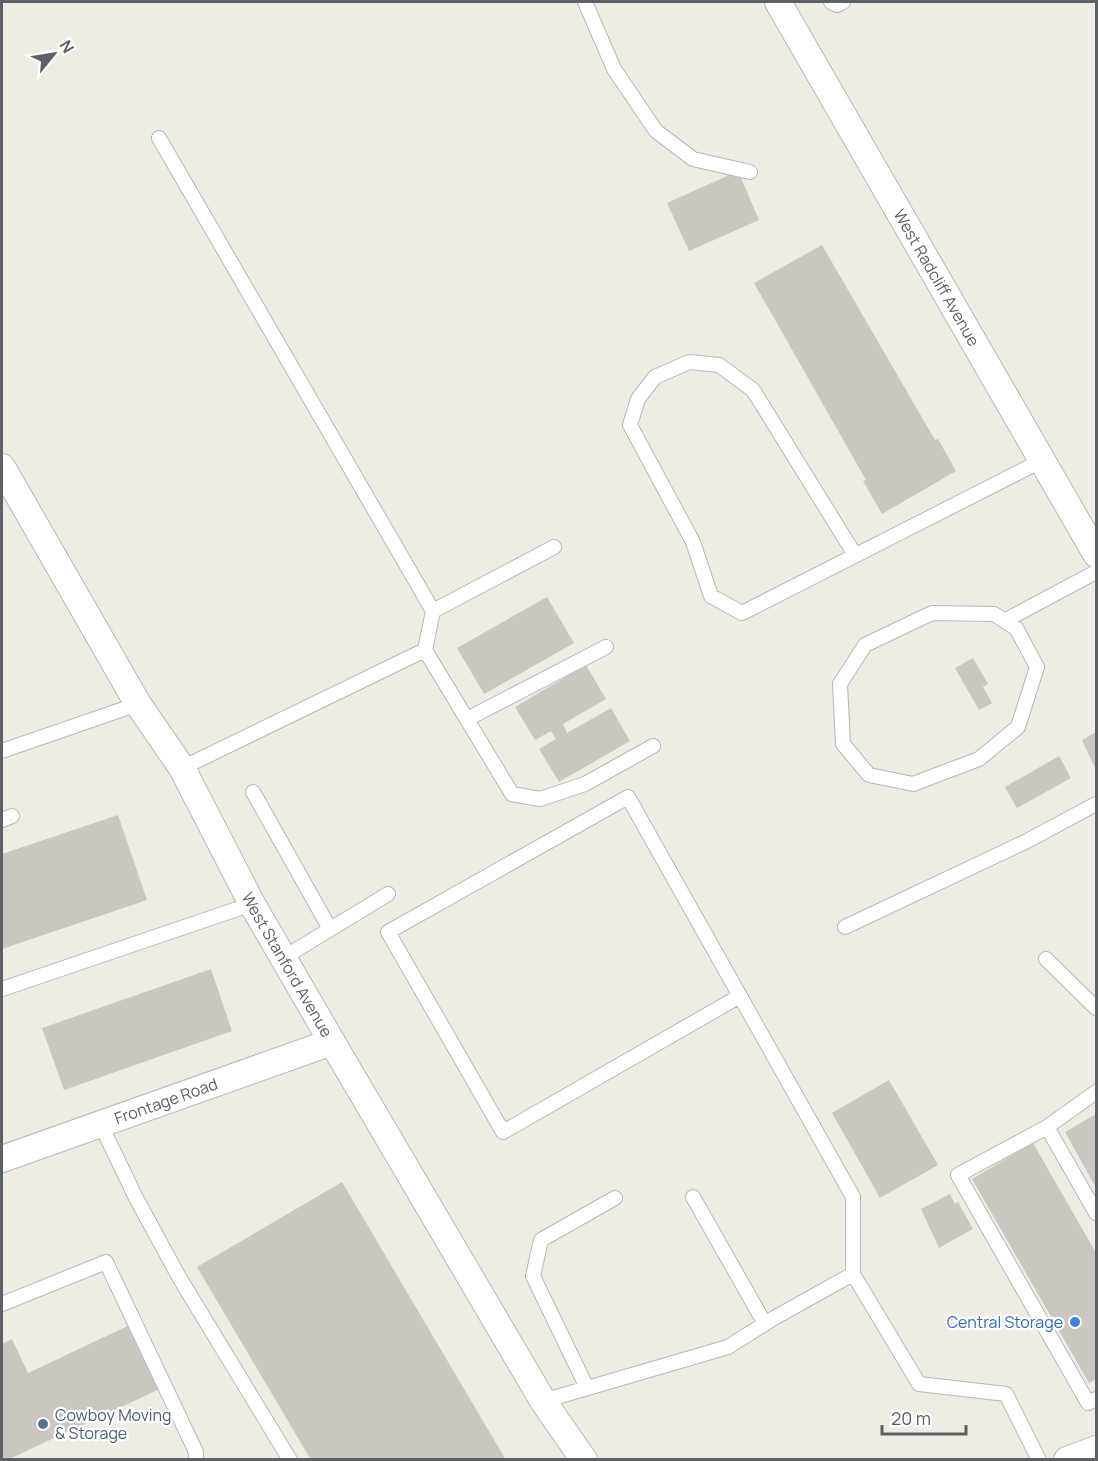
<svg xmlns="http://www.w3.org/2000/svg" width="1098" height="1461" font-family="Manrope,sans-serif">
<rect width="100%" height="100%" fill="#efece4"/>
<path fill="#cac7c1" d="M738,171l21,49 -70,31 -22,-48z
M822,245l113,195 3,-1 18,32 -74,43 -19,-33 3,-1 -112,-197z
M547,597l27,46 -90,51 -27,-46z
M973,658l15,26 -5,3 9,16 -13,7 -24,-42z
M586,665l20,34 -43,25 4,9 44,-25 19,33 -71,41 -20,-33 17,-10 -5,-8 -16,9 -20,-33z
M1096,732v38l-14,-30z
M1059,756l12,22 -54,30 -12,-21z
M118,815l29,85 -145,49v-95z
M211,969l21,62 -168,59 -22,-62z
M889,1080l49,85 -58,33 -48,-85z
M1096,1114v74l-31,-56z
M1033,1143l63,110v126l-7,4 -117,-204z
M342,1182l164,278h-195l-114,-193z
M950,1194l5,10 3,-2 15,27 -34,19 -18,-39z
M132,1324l30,64 -155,72h-5v-116l10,-5 16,34z"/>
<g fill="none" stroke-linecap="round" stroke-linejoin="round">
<g stroke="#b5b8bc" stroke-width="16">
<path id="lane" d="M585,2l29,67 42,62 37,28 57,13
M831,2l6,3 6,-3
M159,138l274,473 -8,39 -243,118
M855,555l-102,-165 -34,-25 -30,-3 -34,15 -17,22 -8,26 63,117 18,54 31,17c100,-51 200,-102 301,-153
M433,611l121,-64
M932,613l62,1 22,14 21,39 -19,60 -39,32 -66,25 -44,-9 -26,-31 -3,-60 25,-39z
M1006,620l90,-48
M425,650l87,144 28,5 45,-15 68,-38
M467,719l139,-72
M2,751l136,-47
M253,792l77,137
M2,820l10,-4
M845,927l182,-86 69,-37
M283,958l105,-64
M1046,959l50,49
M2,989l250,-85
M740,996l-237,136 -115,-200 240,-135 225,400v77
M1096,1092l-49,35 -89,48 130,228 8,-4
M100,1123l36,75 43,79 111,183
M1047,1127l49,86
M693,1197l72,127
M2,1304l104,-42 90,190v8
M587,1388l-54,-112 8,-36 74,-42
M543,1401l185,-54 46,-29 79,-44 66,110 87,10 33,66"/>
</g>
<g stroke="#b5b8bc" stroke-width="28">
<g id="street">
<path id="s1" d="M778,2l318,552"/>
<path id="s2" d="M2,467l136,237 44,64 70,136 80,138 211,359 41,59"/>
<path id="s3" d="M2,1159l330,-117"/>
<path d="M1067,1460l29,-11"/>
</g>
</g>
<use href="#lane" stroke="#fff" stroke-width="14"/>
<use href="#street" stroke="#fff" stroke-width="26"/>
</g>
<circle fill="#3f7fe0" stroke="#fff" stroke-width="2" cx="1075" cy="1322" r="6"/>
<circle fill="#5c6f8a" stroke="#fff" stroke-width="2" cx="43" cy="1424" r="6"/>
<g text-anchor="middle" stroke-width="4.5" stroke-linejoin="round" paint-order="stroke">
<g font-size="16" fill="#5c6166" stroke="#fff">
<text dy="6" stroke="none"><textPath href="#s1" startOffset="318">West Radcliff Avenue</textPath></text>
<text dy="6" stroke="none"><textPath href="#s2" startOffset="574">West Stanford Avenue</textPath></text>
<text dy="6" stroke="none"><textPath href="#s3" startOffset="174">Frontage Road</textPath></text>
</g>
<g font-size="16" fill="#366cbe" stroke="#fff" text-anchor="end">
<text x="1063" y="1328">Central Storage</text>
</g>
<g font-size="16" fill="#4e5e75" stroke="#fff" text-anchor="start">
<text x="55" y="1421">Cowboy Moving<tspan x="55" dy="18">&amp; Storage</tspan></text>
</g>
</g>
<rect width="1098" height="1461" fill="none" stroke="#5c6166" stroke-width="6"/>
<g transform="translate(54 54) rotate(60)" stroke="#ffffff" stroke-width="4.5" paint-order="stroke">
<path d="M0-4.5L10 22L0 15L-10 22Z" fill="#5c6166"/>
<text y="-9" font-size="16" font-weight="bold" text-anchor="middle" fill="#5c6166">N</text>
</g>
<path d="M882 1425v9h84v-9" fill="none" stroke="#5c6166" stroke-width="3"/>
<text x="891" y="1425" font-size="18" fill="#5c6166" stroke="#ffffff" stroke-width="4.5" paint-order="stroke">20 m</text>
</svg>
